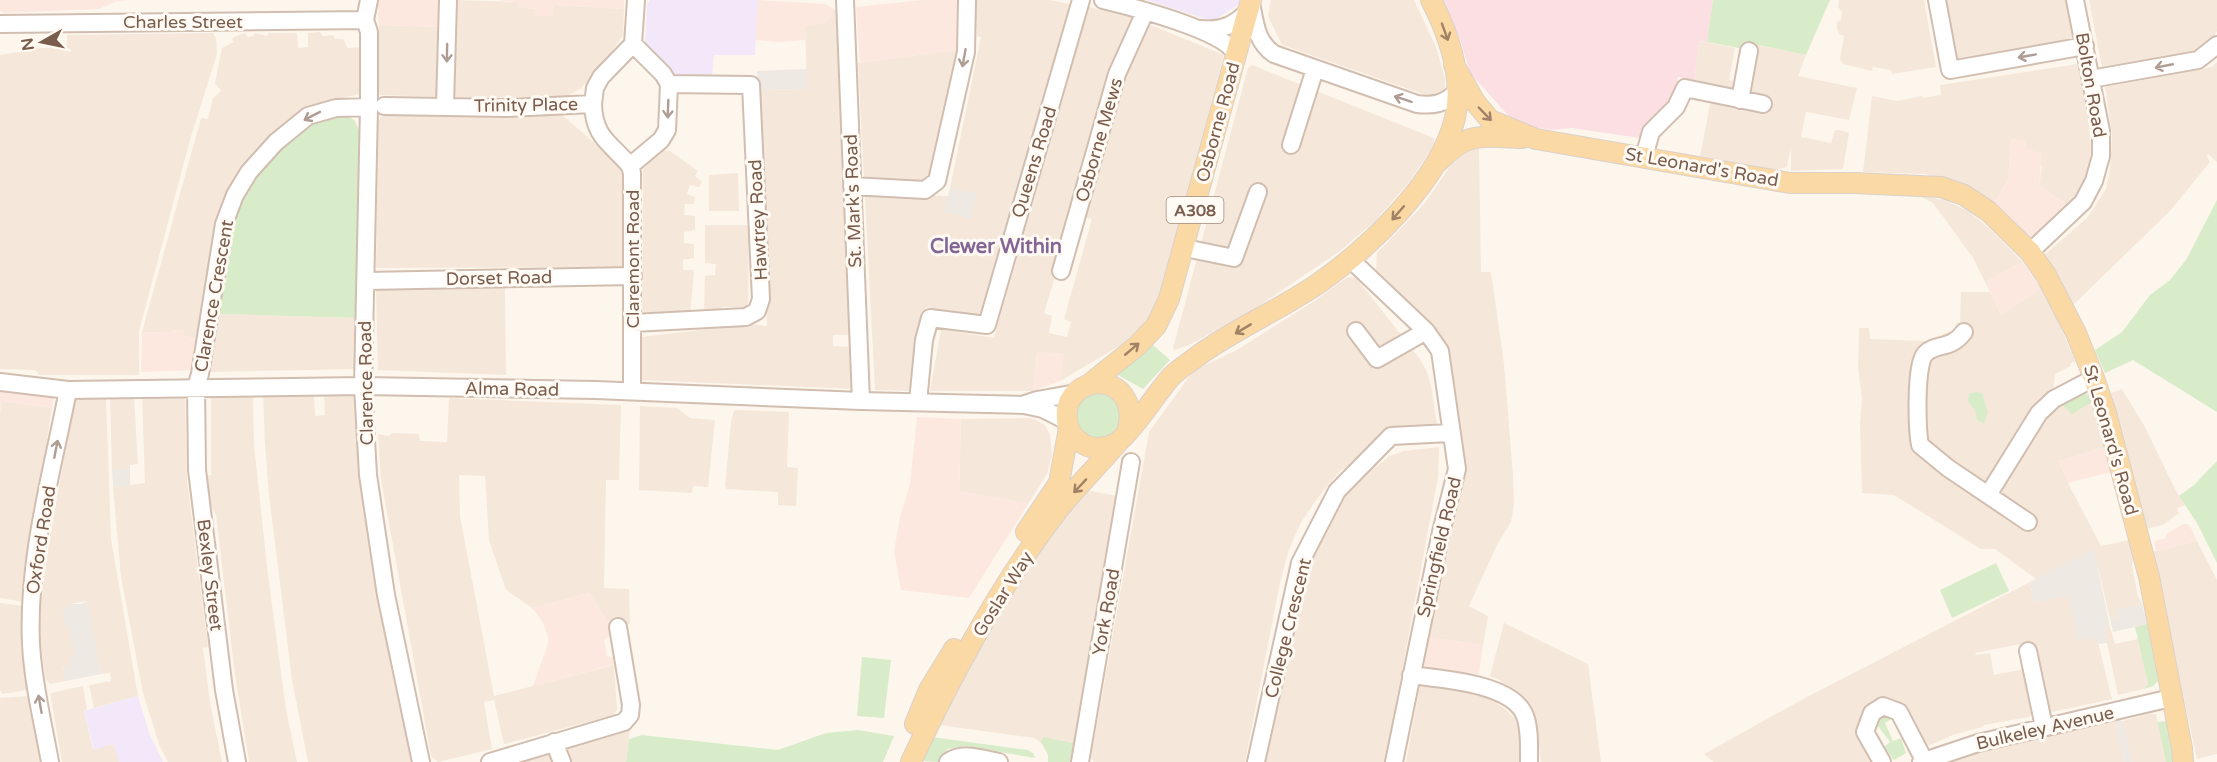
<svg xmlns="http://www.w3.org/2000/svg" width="2217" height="762" font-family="'Varela Round',sans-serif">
<rect width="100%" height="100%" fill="#fdf6ec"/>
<path fill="#f5e8da" d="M456,0l61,2v5l19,2v7l18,-11 70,4 -1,26 -19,28 -24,26 -15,8h-110z
M975,0h74l21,4 -89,312 -55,-9 -13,79 -5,5 -33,-1 -10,-193 4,-2 79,1 -4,15 32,-17 -26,-6 31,-151 -4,-1z
M1271,0h143l22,47 9,32v9l-6,8h-10l-147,-51 -14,-29z
M1839,0h85l12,67 -44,7 -1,-4 -18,-3 -1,4 -29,-7 -3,-5 4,-23 -5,-2 -2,-5v-7l4,-2 1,-8 -4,-5z
M1943,0h123l8,44 -119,20z
M2089,0h128v31l-12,19 -103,18z
M1089,7l49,12 -64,195 -30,99 8,3 -3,17 18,4 4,-15 -7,-3 28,-100 -11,-3 41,-137 24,-56 78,32 -66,247 -5,13 -25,26 -68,40 3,-27 -23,-2 -3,2 -4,37h-103l11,-62 53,9z
M834,9l2,1 15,325h-18v11l19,1 2,42 -213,-9v-43l110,-13 16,2 -10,-236 50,-1 -2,-64 20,-2z
M379,25l64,2v70l-65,-2z
M320,32l3,4 10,-1 2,4h8l5,9 13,-1v43l-2,4 -43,10 -21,14 -55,57 -41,164 -15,-3v-5l-10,-1 -5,3 -27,-1 59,-214 7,1 5,-21 8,-7 -6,-8 7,-35 12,-6 -2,-2 2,-3 11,-4 3,4 5,-1 2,-3 12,3 2,-3h28l1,15 10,-1v-14z
M213,33l3,5 1,16 -27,86 -51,191v44h-100l-4,-5 -35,-1v-314l18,-3 1,-3 48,-2v-12z
M1699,41l36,7 -6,32 6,2 1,4 -5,2 -35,-8 -1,-4z
M1758,45l48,10 -8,21 59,12 -8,32 -43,-8 -5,25 30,6 4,-13h5l9,3 -6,36 -52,2v-24l-4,20 -11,3 -76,-14 11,-56 40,-7 -3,-2 7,-42z
M963,49l-25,135 -74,-3 -6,-118z
M2217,62v100l-9,-8 -1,2 3,6 -40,49 -98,95 -29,-50 44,-38 19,-29 4,-19 2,-35 -7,-48 107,-20z
M2078,64l10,51 3,34 -3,20 -5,17 -15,19 -29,-19 3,-20 -16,-17v-8l-15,-2 -3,42 -15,23 -49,-25 -19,-5 -62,-2 9,-76 25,5 25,-5 1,2 17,-3 1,1 -1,-11z
M1252,65l182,73v7l-24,36 -35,40 -35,30 -90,61 -61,33 -15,5 -1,-2 75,-280z
M561,114l52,45 10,14v94l-247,1 2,-146 3,-5 5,-2z
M1476,148h3l2,124h10l13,92 9,111 1,30 -3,17 -14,23 -28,61 19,10 -5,29 -56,-8 34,-165 -8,-85 -48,-80 -29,-37 1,-17 47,-49 36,-52 3,-2z
M663,150l7,1 28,20 -3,5 7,6 -3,5 -9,-2 -3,9 8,3 -1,7h-9l-1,11 11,1v14l-11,2v11l10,1v14l-11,2v10h10l1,3 -4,41 -48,5 1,-150z
M738,173l1,38h-30v-36z
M1919,196l26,4 23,11 24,20 31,31 -38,20 -12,-24 -31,-43 -10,-13z
M705,225h41l3,3 -1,79h-26v6l-18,-1 1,-36 10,-1 1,-11 -11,-1z
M1351,277l6,2 63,80 7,13 4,14 7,44 -51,5 -49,38 -21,26 -17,25 -11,26 -8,28 -36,184h-151l-3,-5 58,-325 42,-58 -1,-2 47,-22 79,-50 30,-22z
M505,286l1,89 -128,-5 -2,-81z
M2041,288l18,35 16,38 -5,3 1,2 -16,8 -2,19 5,8 14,12 20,-11 14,45 -47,14 9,22 33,63 28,-6 4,18 -1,8 6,30 4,8 -25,6 1,7 -8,2 -16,-69 -58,29 -41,-30h-14l-87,-54 -32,-2 -2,-69 2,-26 -4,-30 1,-40h10l1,11 54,2 31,-11 1,-7 4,-1 1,-30h29l11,23z
M217,314l140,4 -1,51 -146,3z
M2122,389l23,38 32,66 8,12 -8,3 2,5 -16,12 -17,4 -35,-136z
M352,392l4,3 7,108 13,82 35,177h-103l-16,-82 -23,-185 -4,-51 -2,-50 51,-1 1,23 10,-1 -1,-22z
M211,394h42l1,51 13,122 19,143 11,52h-48l-14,-87 -19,-160 -5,-9 -4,-30 4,-1z
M106,395l5,144 27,157 -44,12 -5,-23 22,-4 -1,-8 -9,1 -14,-73 -18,3v5l-4,1 10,45 -3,10 -9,2 3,14 -16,3 -4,-4 -7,-45 1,-29 10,-70 25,-139z
M142,395l43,1 2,84 21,167 -5,1 7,54 12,60h-54l-8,-15 -17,-54 -22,-116 -8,-90 32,-4z
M134,396l4,68 -8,1v4h-18l-2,-72z
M449,398l172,7 -2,75h-13l-2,108 25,1 1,35 -18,3 -23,-34 -57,15 -26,-18 -17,-50 -4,-64 -26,-1 1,41 34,180 120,-31 3,44 -3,6 -110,29 -10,-44 -10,2 8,47 -54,13 -7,-6 -50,-277 -3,-45 11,2 4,-3 26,1 1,7 27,1z
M2,401l50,7 -26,168 -2,26 -24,-4v-184z
M640,406l37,2 13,10 25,2 -7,67 -15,-1 -1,7 -53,-3z
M737,410l52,2 -2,55 11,1 -2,38 -18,-1v-13l-51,-3 -2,-3 6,-64 3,-11z
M1032,418l13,7 5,10 2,19 -5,20 -19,30 -69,-13 2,-72z
M1439,447l-1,30 -53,285h-120l32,-177 28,-67 27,-33 38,-29 14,-5z
M1086,490l31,6 -47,266h-22v-7l-2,-8 -12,-9 -95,-13 24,-46 53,-90 47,-71z
M2197,541l20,39v174l-20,5 -45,-207z
M2030,582l4,20 35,-8 9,47 15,-3 5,4 14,57 -60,13 -4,-1 -17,-69 -56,11 1,2 14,-2 4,22 30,-6 9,43 -4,5 -45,8 -2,2 -29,8 -25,11 -12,-5 -31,-46 -1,6 -23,11 -1,24 19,26h-165l-10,-8 101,-56z
M0,603l24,3v51l4,33 -26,4 -2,-4z
M1504,623l84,41 13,98h-60l-5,-42 -8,-17 -7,-7 -22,-16 -9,-4z
M2110,627l5,17 23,-5 10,45 -4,5 -26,6 -14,-66z
M1420,685l59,9 14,6 14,11 8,8 4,11 3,32h-116z
M83,686l4,23 -3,2 9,38 21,-5 5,18h-57l-12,-69z
M29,696l11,66h-40v-64z
M2148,714h8l10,48h-34l-9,-41z
M2115,719l9,43h-175l2,-4 36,-11 4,2 18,-4 3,-4z
M630,729l-4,33h-104l53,-16z"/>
<path fill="#fde8e0" d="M0,0h128l-11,1 -18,8 -95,4 -4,-3z
M377,0h67l-1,27 -64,-2z
M496,0h128v9l-70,-4 -1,11h-17l-1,-7 -18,-2v-5z
M758,0l67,4 9,5 -8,14 -21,3v14l-26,2 -24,-2z
M922,0h39l2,49 -103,14 -4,-56z
M2011,139l15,2v8l16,4 -3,33 29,19 -38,34 -37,-35 15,-23z
M2023,262l18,26 -40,27 -16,-33z
M174,330l10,1v5l15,3 -5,31 -53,2 1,-40 27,1z
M1040,352l24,2 -4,27 -27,10 4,-37z
M0,391l54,6 -2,11 -50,-7 -2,13z
M917,417l44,2 -2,72 69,13 -59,94 -68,-8 -7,-39 6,-34 10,-33z
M2106,447l5,25 -43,11 -9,-22z
M2183,524h5l3,4 6,13 -41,10 -2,-10 12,-3v-4z
M589,593l23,34 -3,9 -5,4 3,16 5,1 4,7 -83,22 15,-42v-8l-6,-15 -10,-13z
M1427,637l56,8 -4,29 -55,-7z"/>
<path fill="#efe9e4" d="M807,69v20l-50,1v-19z
M950,188l27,6 -6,25 -27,-8z
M112,469h18v16l-17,2z
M2094,549l16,78 -6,2 3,14 -8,1 -6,-6 -15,4 -9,-47 -35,7 -4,-20z
M88,601l13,73 -35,7 -3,-15 8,-1 -1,-9 5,-1 -6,-25 -3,-2 -4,-18 7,-1v-5h12z
M2142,604l5,20 -34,8 -3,-13 8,-2 -2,-7z
M2115,719l8,2 9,41h-8z"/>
<path fill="#f3e8fa" d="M650,0h108l-3,55h-41l-2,22h-41l-23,-25 -3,-9 2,-39z
M1147,0h93l-1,4 -24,16h-6z
M138,696l11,37 14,29h-44l-6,-18 -19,6 -10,-39z"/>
<path fill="#fbdfe3" d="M1442,0h271l-6,42 -8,-1 -4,35 1,4 -18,-3 -4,20 -28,27 -6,14 -68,-10 -21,2 -35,-6 -46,-51 -10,-34z"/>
<path fill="#d8ecc9" d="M1713,0h117l-24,55 -47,-10 -2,5 -13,-3v2l-37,-7z
M347,115l8,6 5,12 -3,185 -140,-4c5,-33 7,-69 18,-100 12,-32 59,-89 94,-97 6,-1 12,-1 18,-2z
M2217,200v212l-84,-52 -28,13 -10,-23 27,-18 28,-37 20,-15 16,-20z
M1153,345l17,15 -27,29 -25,-14 -1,-3 3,-4 24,-14z
M1083,391h32l9,32c-16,19 -24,20 -46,8l-5,-26z
M1976,392l6,1 6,20 -4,10 -7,-3 -2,-10 -7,-8 1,-8z
M2080,392l9,3 3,7 -20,12 -13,-12z
M2217,461v102l-20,-40 -18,-27 15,-11z
M1996,563l13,28 -57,27 -12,-28z
M2147,624l11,57 -5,5 -9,3 4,-5 -13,-57z
M862,657l29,3 -7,58 -27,-2z
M1879,715l12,4 -6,4 8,18 8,-3 5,15 -12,7 -10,-13 6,-5 -12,-16 -7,5z
M2167,721l6,41h-7l-8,-37 -1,-3z
M858,730l36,6 -11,26h-257l3,-23 13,-4 136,15 48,-17z
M932,737l96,13 6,4 1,4 -70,-12 -18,3 -9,13 -16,-1z
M1043,737l30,6 -3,19h-22v-7l-7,-13z"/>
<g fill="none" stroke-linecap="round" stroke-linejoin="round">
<g stroke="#d1beb0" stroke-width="20">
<path id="minor" d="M369,0l-4,20 4,12v75l-6,279 5,89 18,120 35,167
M845,0l16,401
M1103,0c29,7 120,30 133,54
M1937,0l13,70 135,-24
M1251,3c4,19 5,39 23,51l143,50c17,2 28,0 40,-13
M0,24l365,-4
M1201,29c21,2 34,-4 48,-19
M2091,79l107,-19 19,-15
M1740,100l9,-49
M593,104c1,34 17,38 37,62l2,7v218
M384,106l123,2 86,-4 2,-16 6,-11 32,-33 3,-44
M445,106l3,-106
M1291,145l24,-76
M1644,157l7,-25 25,-25 9,-19 78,16
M630,166l31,-26 6,-10 1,-22 1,-24 -6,-10 -30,-30
M852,186l73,4 12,-9 29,-129 1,-52
M1185,248l49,10 24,-66
M2030,252l53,-50 11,-21 7,-25v-25l-26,-131
M1350,259l76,72 14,20 17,118 -16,63 -47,230
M1061,271l56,-197 28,-62
M366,281l267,-5
M633,323l113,-6 11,-6 4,-12 -10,-214 -82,-1
M1356,331l21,28 49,-28
M1964,332c-13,18 -29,11 -39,22 -10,11 -8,75 -5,91l28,23 80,54
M0,382l68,8 295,-4 233,4 265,11 163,4 19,4 24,12
M918,402l6,-62 6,-22 57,7 94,-325
M1025,404l12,-4 39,-7
M1988,495l51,-82 15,-14 40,-21
M2028,651l16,76
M1411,675c30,4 102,8 114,41 5,13 4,32 4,46
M554,742l8,20
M50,762c-7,-39 -17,-79 -19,-118 -4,-85 21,-171 37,-254
M237,762l-13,-72 -27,-220 -1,-83 4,-13 24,-150 11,-29 14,-23 27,-30 32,-26 28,-8 33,-1
M490,762l134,-40 6,-7 1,-10 -13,-78
M948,762c15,-11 34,-3 51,0
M1080,762l51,-300
M1256,762l44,-199 37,-72 54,-55 59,-3
M1882,762l-17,-30 7,-19 11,-7 16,6 25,48
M1921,762l57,-19 193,-45"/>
</g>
<g stroke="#dad1cd" stroke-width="22">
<path id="major" d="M1454,65l21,37 15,18 46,19 254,44h64l87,4 23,8 24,16 42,41 16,23 30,58 18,45 12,35 43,164 33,171 1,14
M1439,161c30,-31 43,-24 83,-23
M1087,386l50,-40 19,-20 13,-27 82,-299
M1127,432c15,-49 -40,-65 -58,-30 -3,8 -3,19 0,27 3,7 9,12 16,16 10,5 25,3 34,-4 17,-14 36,-46 51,-63 7,-8 17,-14 25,-20 37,-28 85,-48 124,-75 51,-36 121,-102 136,-165 9,-40 -6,-83 -24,-118
M1026,532l33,-49 10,-55
M915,724l14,-34 25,-41
M911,762c40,-86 89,-177 147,-252 19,-24 41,-45 61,-69"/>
</g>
<use href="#minor" stroke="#fff" stroke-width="16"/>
<use href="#major" stroke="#fbd9a5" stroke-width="20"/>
</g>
<defs><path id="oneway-shaft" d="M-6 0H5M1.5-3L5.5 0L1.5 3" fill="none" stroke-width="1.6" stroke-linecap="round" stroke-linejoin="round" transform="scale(1.5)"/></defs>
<g stroke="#a18267">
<use href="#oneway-shaft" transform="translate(1445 32) rotate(70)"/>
<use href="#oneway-shaft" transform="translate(1485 114) rotate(46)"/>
<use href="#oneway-shaft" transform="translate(1398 213) rotate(131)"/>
<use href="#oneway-shaft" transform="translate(1243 329) rotate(149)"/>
<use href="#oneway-shaft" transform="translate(1132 349) rotate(-40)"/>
<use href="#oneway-shaft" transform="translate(1080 486) rotate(133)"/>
</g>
<g stroke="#af9d94">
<use href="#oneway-shaft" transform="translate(447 53) rotate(91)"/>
<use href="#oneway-shaft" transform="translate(2027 56) rotate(170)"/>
<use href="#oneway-shaft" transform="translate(964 58) rotate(100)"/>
<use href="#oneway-shaft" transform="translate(2164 66) rotate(169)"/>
<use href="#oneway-shaft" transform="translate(1403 99) rotate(-162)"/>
<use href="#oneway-shaft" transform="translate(668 109) rotate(92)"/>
<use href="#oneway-shaft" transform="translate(312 116) rotate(153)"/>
<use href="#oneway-shaft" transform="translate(56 449) rotate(-79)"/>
<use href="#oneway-shaft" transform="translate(40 704) rotate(-100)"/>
</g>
<g text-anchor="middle" stroke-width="6" stroke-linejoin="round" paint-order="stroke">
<rect fill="#fffaf3" stroke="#a28b7f" stroke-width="1.5" x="1166.5" y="197" width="57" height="26" rx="4.5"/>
<g font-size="16" font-weight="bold" fill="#7a5c4d">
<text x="1195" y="216">A308</text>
</g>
<g font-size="18" fill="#7a5c4d" stroke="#fffaf3">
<text x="183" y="28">Charles Street</text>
<text transform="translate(2091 85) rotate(80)" y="6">Bolton Road</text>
<text transform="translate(526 105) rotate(-1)" y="6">Trinity Place</text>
<text transform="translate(1218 122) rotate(-75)" y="6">Osborne Road</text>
<text transform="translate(1099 140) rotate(-74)" y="6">Osborne Mews</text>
<text transform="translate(1034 162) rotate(-73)" y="6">Queens Road</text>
<text transform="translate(1702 167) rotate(10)" y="6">St Leonard's Road</text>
<text transform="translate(853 201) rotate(-92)" y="6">St. Mark's Road</text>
<text transform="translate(758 220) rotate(-93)" y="6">Hawtrey Road</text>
<text transform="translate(633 259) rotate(-90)" y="6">Claremont Road</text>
<text transform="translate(499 278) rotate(-1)" y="6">Dorset Road</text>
<text transform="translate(214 296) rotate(-80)" y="6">Clarence Crescent</text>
<text transform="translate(366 383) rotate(-91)" y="6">Clarence Road</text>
<text transform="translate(512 389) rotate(1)" y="6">Alma Road</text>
<text transform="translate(2111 440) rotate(74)" y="6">St Leonard's Road</text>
<text transform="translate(41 540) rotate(-81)" y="6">Oxford Road</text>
<text transform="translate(1439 547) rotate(-77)" y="6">Springfield Road</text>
<text transform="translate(210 575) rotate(83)" y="6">Bexley Street</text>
<text transform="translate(1003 594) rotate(-58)" y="6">Goslar Way</text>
<text transform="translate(1106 612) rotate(-80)" y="6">York Road</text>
<text transform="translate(1288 628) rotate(-76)" y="6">College Crescent</text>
<text transform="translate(2045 728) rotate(-13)" y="6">Bulkeley Avenue</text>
</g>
<g font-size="20" font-weight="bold" fill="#846695" stroke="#fffaf3">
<text x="996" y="253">Clewer Within</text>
</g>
</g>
<g transform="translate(42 42) rotate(261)" stroke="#fffaf3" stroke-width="4.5" paint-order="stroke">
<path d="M0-4.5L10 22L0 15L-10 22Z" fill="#7a5c4d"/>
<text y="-9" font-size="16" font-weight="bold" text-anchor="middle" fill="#7a5c4d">N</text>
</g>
</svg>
